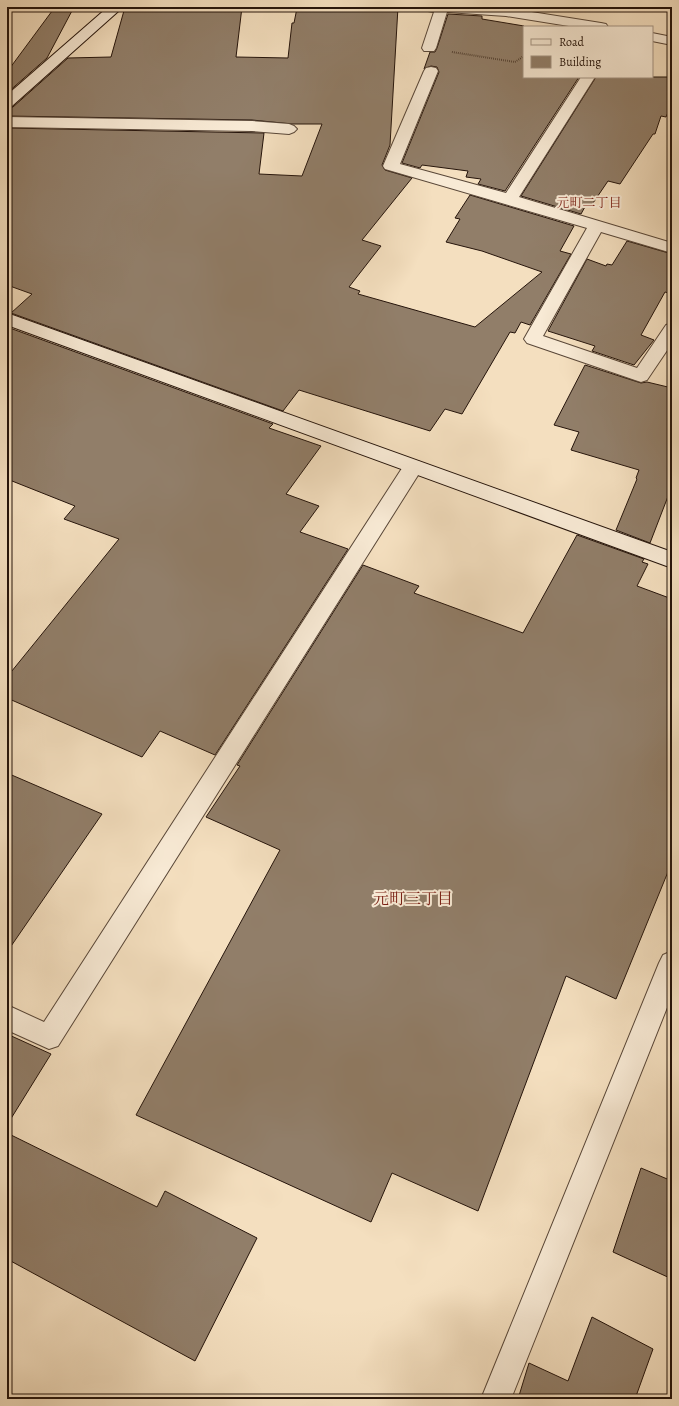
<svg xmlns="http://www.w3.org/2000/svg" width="679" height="1406" font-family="Alegreya,'Noto Serif JP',serif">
<rect width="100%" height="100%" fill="#f4dfbf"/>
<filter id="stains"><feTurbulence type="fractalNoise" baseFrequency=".005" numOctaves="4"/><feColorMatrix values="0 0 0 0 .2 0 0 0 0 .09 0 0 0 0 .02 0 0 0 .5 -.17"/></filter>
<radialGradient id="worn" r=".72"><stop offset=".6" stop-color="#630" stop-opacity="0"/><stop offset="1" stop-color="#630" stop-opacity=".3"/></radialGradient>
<path fill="#917e69" stroke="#25140b" d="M55,7h19l-27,51 -40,35v-21z
M125,7h117l-6,50 52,1 4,-35h2l3,-15 101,-1 -8,138 -8,20 3,5 27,8 -50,62 19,6 -32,41 11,4 -2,3 117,33 67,-55 -60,-21 -36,-9 14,-23 -5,-1 15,-23 104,31 -14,25 11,3 -41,71 -9,-3 -6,11 -5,-1 -48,82 -17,-5 -15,22 -131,-41 -16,21 -272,-98 21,-19 -25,-9v-157l257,5 -5,41 43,2 20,-52h-30l-40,-4 -245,-4v-8l6,-1 55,-49 43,-1z
M448,14l34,2v3l42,7v51h55l-74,114 -27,-7 3,-5 -15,-2 2,-6 -46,-6 -2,3 -18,-5 37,-91 -2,-5 -6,-1 -7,3 6,-17h5l2,-4z
M596,77h76v26l-6,14 -5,-1 -6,18h-2l-33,50 -12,-3 -17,25 -5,-1 -5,9 -60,-18z
M627,241l45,13v40l-7,-2 -24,43 13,5 -20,25 -42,-14 3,-5 -47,-15 39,-72 19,7 1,-2 5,1z
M7,327l266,97 -4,4 52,18 -35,48 33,12 -19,26 48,17 -133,206 -55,-24 -18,26 -135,-59v-21l112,-138 -55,-20 11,-13 -68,-27z
M585,365l56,18 6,-1 25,6v98l-22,57 -34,-13 21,-51 -1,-1 3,-8 -68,-20 8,-18 -25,-7z
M577,535l67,24 -2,3 6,2 -11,22 35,13v263l-56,137 -50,-23 -88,235 -86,-38 -21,49 -235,-107 144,-265 -74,-33 34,-51 -3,-1 126,-200 56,21 -5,7 109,40z
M7,773l95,41 -95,138z
M7,1034l44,20 -44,71z
M7,1133l150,74 8,-16 92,47 -62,123 -188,-102z
M641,1168l31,13v98l-59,-27z
M592,1317l61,32 -18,50h-117l11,-36 39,18z"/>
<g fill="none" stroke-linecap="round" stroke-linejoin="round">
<g stroke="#594738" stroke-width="2">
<path id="street" d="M420,7l86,1 95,15 5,1 2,3h-33l-69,-11 -59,-4 -11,36 -2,3h-10l-2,-3 12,-36 -12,-2z
M652,33l20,4v8l-20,-4z
M431,67l5,1 2,3 -38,93 106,29 75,-116h14l-76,120 153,46v10l-71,-21 -58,104 94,32 29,-43 6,-2v20l-25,37 -6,2 -6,-2 -108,-37 -3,-4 63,-111 -202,-59 -2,-3 41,-95 2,-3z
M7,117l245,4 37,3 5,2 3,3 -3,3 -5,2 -37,-3 -245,-4z
M413,460l7,2 3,5 -3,5 -362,574 -9,3 -42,-19v-25l37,17 362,-560z
M672,951v44l-161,404h-30l178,-436 4,-8z"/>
</g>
<g stroke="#25140b" stroke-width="2">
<path id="secondary" d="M108,7h15l-111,99 -5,1v-12z
M7,313l665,239v16l-665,-243z"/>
</g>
<path stroke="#25140b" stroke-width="2" stroke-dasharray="0.5 1.5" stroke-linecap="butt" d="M452,52l63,10 9,-6"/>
<use href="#street" fill="#f8ead5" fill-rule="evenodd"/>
<use href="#secondary" fill="#f8ead5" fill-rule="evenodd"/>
</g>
<g text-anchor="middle" stroke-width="4" stroke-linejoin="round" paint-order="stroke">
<g font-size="13" fill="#7a1f14" stroke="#f8ead5">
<text x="589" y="207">元町二丁目</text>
</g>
<g font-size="16" fill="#7a1f14" stroke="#f8ead5">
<text x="413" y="904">元町三丁目</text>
</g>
</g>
<rect width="679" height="1406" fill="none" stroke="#f4dfbf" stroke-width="24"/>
<rect x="8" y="8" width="663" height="1390" fill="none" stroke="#25140b" stroke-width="2"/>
<rect x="12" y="12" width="655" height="1382" fill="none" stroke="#25140b"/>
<rect x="523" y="26" width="130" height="52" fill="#f8ead5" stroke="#a49484"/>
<rect x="531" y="39" width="20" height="6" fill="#f8ead5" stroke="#a49484"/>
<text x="559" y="46" font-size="12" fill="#25140b">Road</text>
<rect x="531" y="56" width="20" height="12" fill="#917e69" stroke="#a49484"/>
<text x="559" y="66" font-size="12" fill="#25140b">Building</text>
<rect width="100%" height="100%" filter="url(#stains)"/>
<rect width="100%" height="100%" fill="url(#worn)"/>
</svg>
